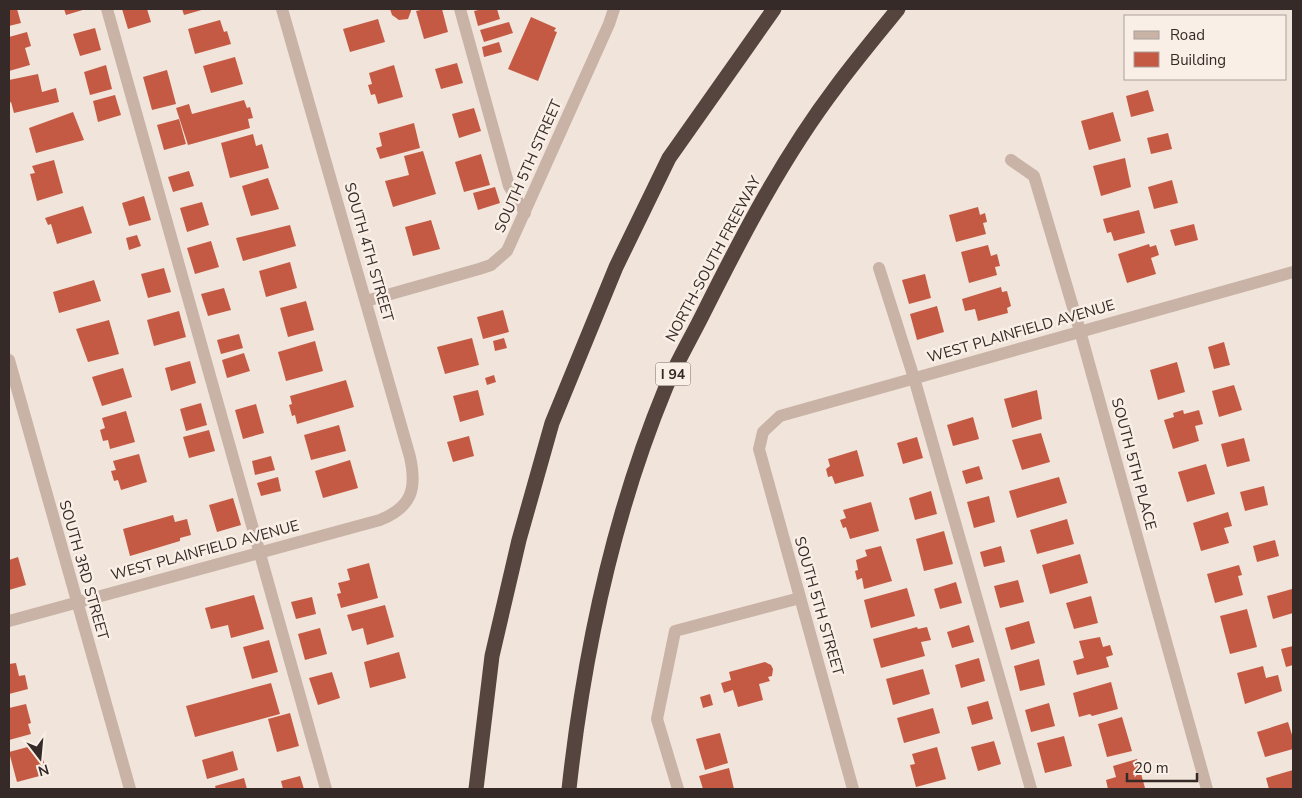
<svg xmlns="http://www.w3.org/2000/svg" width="1302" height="798" font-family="'Nunito Sans',sans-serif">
<rect width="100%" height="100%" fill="#f1e4da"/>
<path fill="#c55a44" d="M9,9h8l4,14 -12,3z
M64,9h22l-20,6z
M122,9h25l4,13 -23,7z
M182,9h23l-21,6z
M390,9h21v2l-3,8 -9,1 -7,-5z
M425,9h17l6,23 -24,7 -8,-28z
M483,9h14l3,10 -22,7 -4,-15z
M531,17l25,11 -2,3 3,1 -19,49 -30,-12z
M378,19l7,23 -35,10 -7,-23z
M220,20l4,12 3,-1 4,13 -36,10 -7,-25z
M509,22l4,11 -29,9 -4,-12z
M95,28l6,22 -21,6 -7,-22z
M27,32l4,14 -6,2 5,17 -21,6v-34z
M499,42l3,10 -18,5 -2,-10z
M235,57l8,27 -32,9 -8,-27z
M457,63l6,20 -22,6 -6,-20z
M106,65l6,24 -22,6 -6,-23z
M394,65l9,32 -25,7 -3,-10 -4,1 -3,-10 4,-1 -3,-11z
M167,70l9,34 -24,6 -9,-33z
M38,74l4,18 14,-4 3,14 -45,11 -3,-11 -2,1v-23z
M1148,90l6,21 -23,6 -5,-21z
M115,95l6,20 -23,7 -5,-21z
M244,100l3,8 3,-1 3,11 -5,1 2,9 -62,17 -12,-37 13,-4 3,10z
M474,108l7,23 -22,7 -7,-24z
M73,112l11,28 -48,13 -7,-25z
M1113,112l8,29 -32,9 -8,-29z
M179,119l7,25 -22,6 -7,-25z
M414,123l6,25 -40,11 -4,-11 6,-2 -3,-13z
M1168,133l4,16 -21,5 -4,-16z
M253,134l3,12 6,-2 7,24 -39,10 -9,-35z
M423,151l13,43 -43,13 -8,-26 24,-6 -5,-19z
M481,154l9,31 -26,7 -9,-30z
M1125,158l6,29 -30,9 -8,-30z
M54,160l9,33 -26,8 -7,-27 5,-1 -3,-7z
M189,171l5,15 -21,6 -5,-15z
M268,178l11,31 -28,7 -9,-30z
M1172,180l6,23 -24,6 -6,-22z
M495,187l5,16 -22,7 -5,-17z
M144,196l7,24 -22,6 -7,-23z
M202,202l7,23 -22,7 -7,-24z
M83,206l9,27 -35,11 -6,-20 -3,1 -3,-7z
M978,207l2,8 5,-2 2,9 -4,1 3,11 -30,8 -7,-27z
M1139,210l6,23 -31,8 -3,-9 -4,1 -4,-14z
M431,220l9,29 -27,7 -8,-29z
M1194,224l4,16 -23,6 -5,-16z
M290,225l6,21 -53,15 -7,-23z
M137,235l4,11 -12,4 -3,-12z
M211,241l8,26 -24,7 -8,-26z
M1149,244l1,3 6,-2 3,10 -8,3 5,16 -29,9 -9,-29z
M988,245l3,11 6,-2 3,12 -5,1 2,8 -28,8 -8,-31z
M290,262l7,26 -31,9 -7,-26z
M164,268l7,24 -23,6 -7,-24z
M925,274l6,24 -22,6 -7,-24z
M94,280l7,21 -42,12 -6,-21z
M1001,287l1,5 5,-1 4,15 -4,2 1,5 -30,8 -3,-12 -10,2 -3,-12z
M224,288l7,22 -23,6 -7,-22z
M306,301l8,29 -26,7 -8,-29z
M937,306l7,26 -27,8 -7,-26z
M503,310l6,22 -26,7 -6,-22z
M179,311l7,26 -32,9 -7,-26z
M109,320l10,34 -31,8 -12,-33z
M239,334l4,14 -22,6 -4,-14z
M472,338l7,27 -34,9 -8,-27z
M504,338l3,10 -12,3 -2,-10z
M315,341l8,30 -37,10 -8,-29z
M1224,342l6,23 -16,4 -6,-22z
M244,353l6,18 -23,7 -5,-18z
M190,361l6,22 -25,8 -6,-23z
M1177,362l8,30 -27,8 -8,-30z
M123,368l9,29 -30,9 -10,-29z
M494,375l2,7 -9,3 -2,-7z
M346,380l8,27 -57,17 -2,-9 -3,1 -3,-11 3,-1 -2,-8z
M1234,385l8,25 -23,7 -7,-26z
M478,390l6,25 -24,7 -7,-26z
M1037,390l5,29 -30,9 -8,-29z
M201,403l6,22 -21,6 -6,-22z
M256,404l8,29 -21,6 -8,-29z
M1183,410l1,4 15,-4 4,14 -8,2 4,15 -26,8 -9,-29 10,-3 -1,-4z
M126,411l9,31 -25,7 -2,-9 -5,1 -3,-11 5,-2 -3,-10z
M973,417l6,22 -26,7 -6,-21z
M339,425l7,26 -35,9 -7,-25z
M209,430l6,21 -26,7 -6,-21z
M1041,433l9,29 -28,8 -10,-30z
M469,436l5,20 -21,6 -6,-20z
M917,437l6,21 -20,6 -6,-21z
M1244,438l6,23 -23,6 -6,-23z
M857,450l7,26 -29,8 -3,-8 -4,1 -2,-8 4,-3 -2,-7z
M139,454l8,28 -26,8 -3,-10 -4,1 -3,-10 5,-1 -3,-9z
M271,456l4,14 -20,5 -3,-14z
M350,460l8,28 -35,10 -8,-27z
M1206,464l9,30 -28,8 -9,-30z
M979,466l4,13 -17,5 -4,-13z
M278,477l3,14 -20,5 -4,-13z
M1059,477l8,26 -50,15 -8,-27z
M1264,486l4,19 -23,6 -5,-19z
M931,491l6,23 -22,6 -6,-22z
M989,496l6,26 -21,6 -7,-26z
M233,498l8,27 -24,7 -8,-27z
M871,502l8,29 -29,8 -4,-12 -3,1 -3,-8 6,-2 -3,-8z
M1228,512l4,14 -8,2 5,15 -28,8 -8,-28z
M173,515l2,7 12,-3 4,16 -11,3v3l-50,15 -7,-27z
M1067,519l7,25 -37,10 -7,-24z
M944,531l9,33 -29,7 -8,-32z
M1275,540l4,16 -22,6 -4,-16z
M881,546l11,35 -28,8 -2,-11 -5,2 -2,-9 3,-1 -2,-10 11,-4 -2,-6z
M1001,546l4,16 -21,5 -4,-15z
M1080,554l8,29 -38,11 -8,-29z
M18,557l8,28 -17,5v-30z
M369,563l9,35 -37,10 -4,-14 4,-1 -3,-10 12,-3 -3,-11z
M1239,565l3,10 -4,1 5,19 -28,8 -8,-29z
M1018,580l6,22 -24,6 -6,-22z
M956,582l6,21 -22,6 -6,-20z
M907,588l8,28 -44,12 -7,-28z
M1292,589l1,24 -20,6 -6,-23z
M254,595l10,34 -33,9 -3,-13 -17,4 -6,-21z
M1091,596l7,27 -24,6 -8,-26z
M312,597l4,17 -20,5 -5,-17z
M385,605l9,32 -27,8 -4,-17 -11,3 -5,-16z
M1247,609l10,38 -27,7 -10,-38z
M1029,621l6,22 -24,7 -6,-22z
M969,625l5,17 -22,6 -5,-16z
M917,627l1,2 9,-2 4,13 -10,2 4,14 -44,12 -8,-29z
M320,628l7,26 -22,6 -7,-26z
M1100,637l3,10 7,-2 3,10 -7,2 3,10 -32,8 -4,-14 11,-3 -5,-17z
M269,640l9,32 -26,7 -9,-32z
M1293,646v19l-7,2 -5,-18z
M399,652l7,26 -36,10 -6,-26z
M979,658l6,23 -24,7 -6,-23z
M1039,659l6,26 -25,6 -6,-25z
M765,662l6,3 2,4 -1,7 -4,1 2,4 -11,3 4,16 -25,7 -5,-17 -9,3 -3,-10 10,-3 -2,-8z
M16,663l3,13 6,-1 3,14 -19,5v-30z
M1263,666l3,12 12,-3 4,16 -37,13 -8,-31z
M923,669l7,25 -37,11 -7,-26z
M332,672l8,26 -22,7 -9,-27z
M1111,682l7,27 -26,7 -2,-2 -11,3 -6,-24z
M271,683l9,31 -85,23 -9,-31z
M710,694l3,11 -10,3 -3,-11z
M988,701l5,18 -21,6 -5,-18z
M1049,703l6,23 -24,6 -6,-22z
M26,704l5,19 -3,1 3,10 -22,6v-32z
M933,708l7,25 -36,10 -7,-25z
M290,713l9,33 -22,6 -9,-33z
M1122,717l10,34 -25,6 -9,-33z
M1288,722l5,16v11l-28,8 -8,-25z
M720,733l8,30 -23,7 -9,-31z
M1064,736l8,30 -27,7 -8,-30z
M994,741l7,23 -23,7 -7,-24z
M39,744l8,30 -30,8 -8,-30z
M937,747l9,32 -30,8 -6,-22 5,-1 -3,-10z
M233,751l5,19 -31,9 -5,-19z
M1137,759l8,29 -37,1 -2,-9 10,-3 -3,-11z
M729,768l5,21h-31l-4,-13z
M1293,770v19h-24l-3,-11z
M300,776l4,13h-21l-2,-8z
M244,778l3,11h-31l-1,-3z"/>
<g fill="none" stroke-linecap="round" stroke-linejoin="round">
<path stroke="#c9b3a6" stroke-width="12" d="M107,9l219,780
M460,9l49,177 16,27
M879,268l35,110 117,411
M678,789l-21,-70 18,-88 125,-33"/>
<path stroke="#c9b3a6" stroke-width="12" d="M1011,160l23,16 46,155 127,458
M366,301l113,-32 12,-4 16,-14 102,-227 5,-15
M9,360l121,429
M9,621l371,-101c32,-13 37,-31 30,-63l-128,-448
M853,789l-94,-340 4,-17 17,-16 513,-144"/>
<path stroke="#56443e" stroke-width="15" d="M476,789l16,-133 27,-116 33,-117 64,-156 53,-109 105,-149
M569,789c15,-137 44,-274 97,-402 11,-25 25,-49 37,-73 39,-78 80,-157 133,-227 20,-27 41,-52 62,-78"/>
</g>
<g text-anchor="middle" stroke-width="5" stroke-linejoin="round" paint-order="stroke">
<rect fill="#f9efe6" stroke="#706560" stroke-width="1" x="655.5" y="362.5" width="35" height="23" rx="4"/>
<g font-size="14" font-weight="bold" fill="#352a27">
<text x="673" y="379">I 94</text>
</g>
<g font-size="15" fill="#352a27" stroke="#f9efe6">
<text transform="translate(528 166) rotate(-66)" y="5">SOUTH 5TH STREET</text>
<text transform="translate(369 252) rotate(74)" y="5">SOUTH 4TH STREET</text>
<text transform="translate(713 259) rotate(-62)" y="5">NORTH-SOUTH FREEWAY</text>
<text transform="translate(1021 331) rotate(-16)" y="5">WEST PLAINFIELD AVENUE</text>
<text transform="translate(1134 464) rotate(75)" y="5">SOUTH 5TH PLACE</text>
<text transform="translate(205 550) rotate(-15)" y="5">WEST PLAINFIELD AVENUE</text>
<text transform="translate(84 570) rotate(74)" y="5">SOUTH 3RD STREET</text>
<text transform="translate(819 606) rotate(74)" y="5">SOUTH 5TH STREET</text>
</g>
</g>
<rect width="1302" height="798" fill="none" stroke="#352a27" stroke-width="20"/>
<rect x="1124" y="15" width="162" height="65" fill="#f9efe6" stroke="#aba09a"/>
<rect x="1134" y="31" width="25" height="8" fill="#c9b3a6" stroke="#aba09a"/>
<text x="1170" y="40" font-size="15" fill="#352a27">Road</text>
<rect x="1134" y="52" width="25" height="15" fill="#c55a44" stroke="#aba09a"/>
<text x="1170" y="65" font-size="15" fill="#352a27">Building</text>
<g transform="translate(40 758) rotate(164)" stroke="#f9efe6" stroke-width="4" paint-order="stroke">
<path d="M0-4L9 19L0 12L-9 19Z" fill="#352a27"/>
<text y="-8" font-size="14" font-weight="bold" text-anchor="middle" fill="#352a27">N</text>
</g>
<path d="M1127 773v8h70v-8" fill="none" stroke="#352a27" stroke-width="2.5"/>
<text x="1134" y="773" font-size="15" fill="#352a27" stroke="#f9efe6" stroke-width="4" paint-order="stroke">20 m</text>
</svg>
